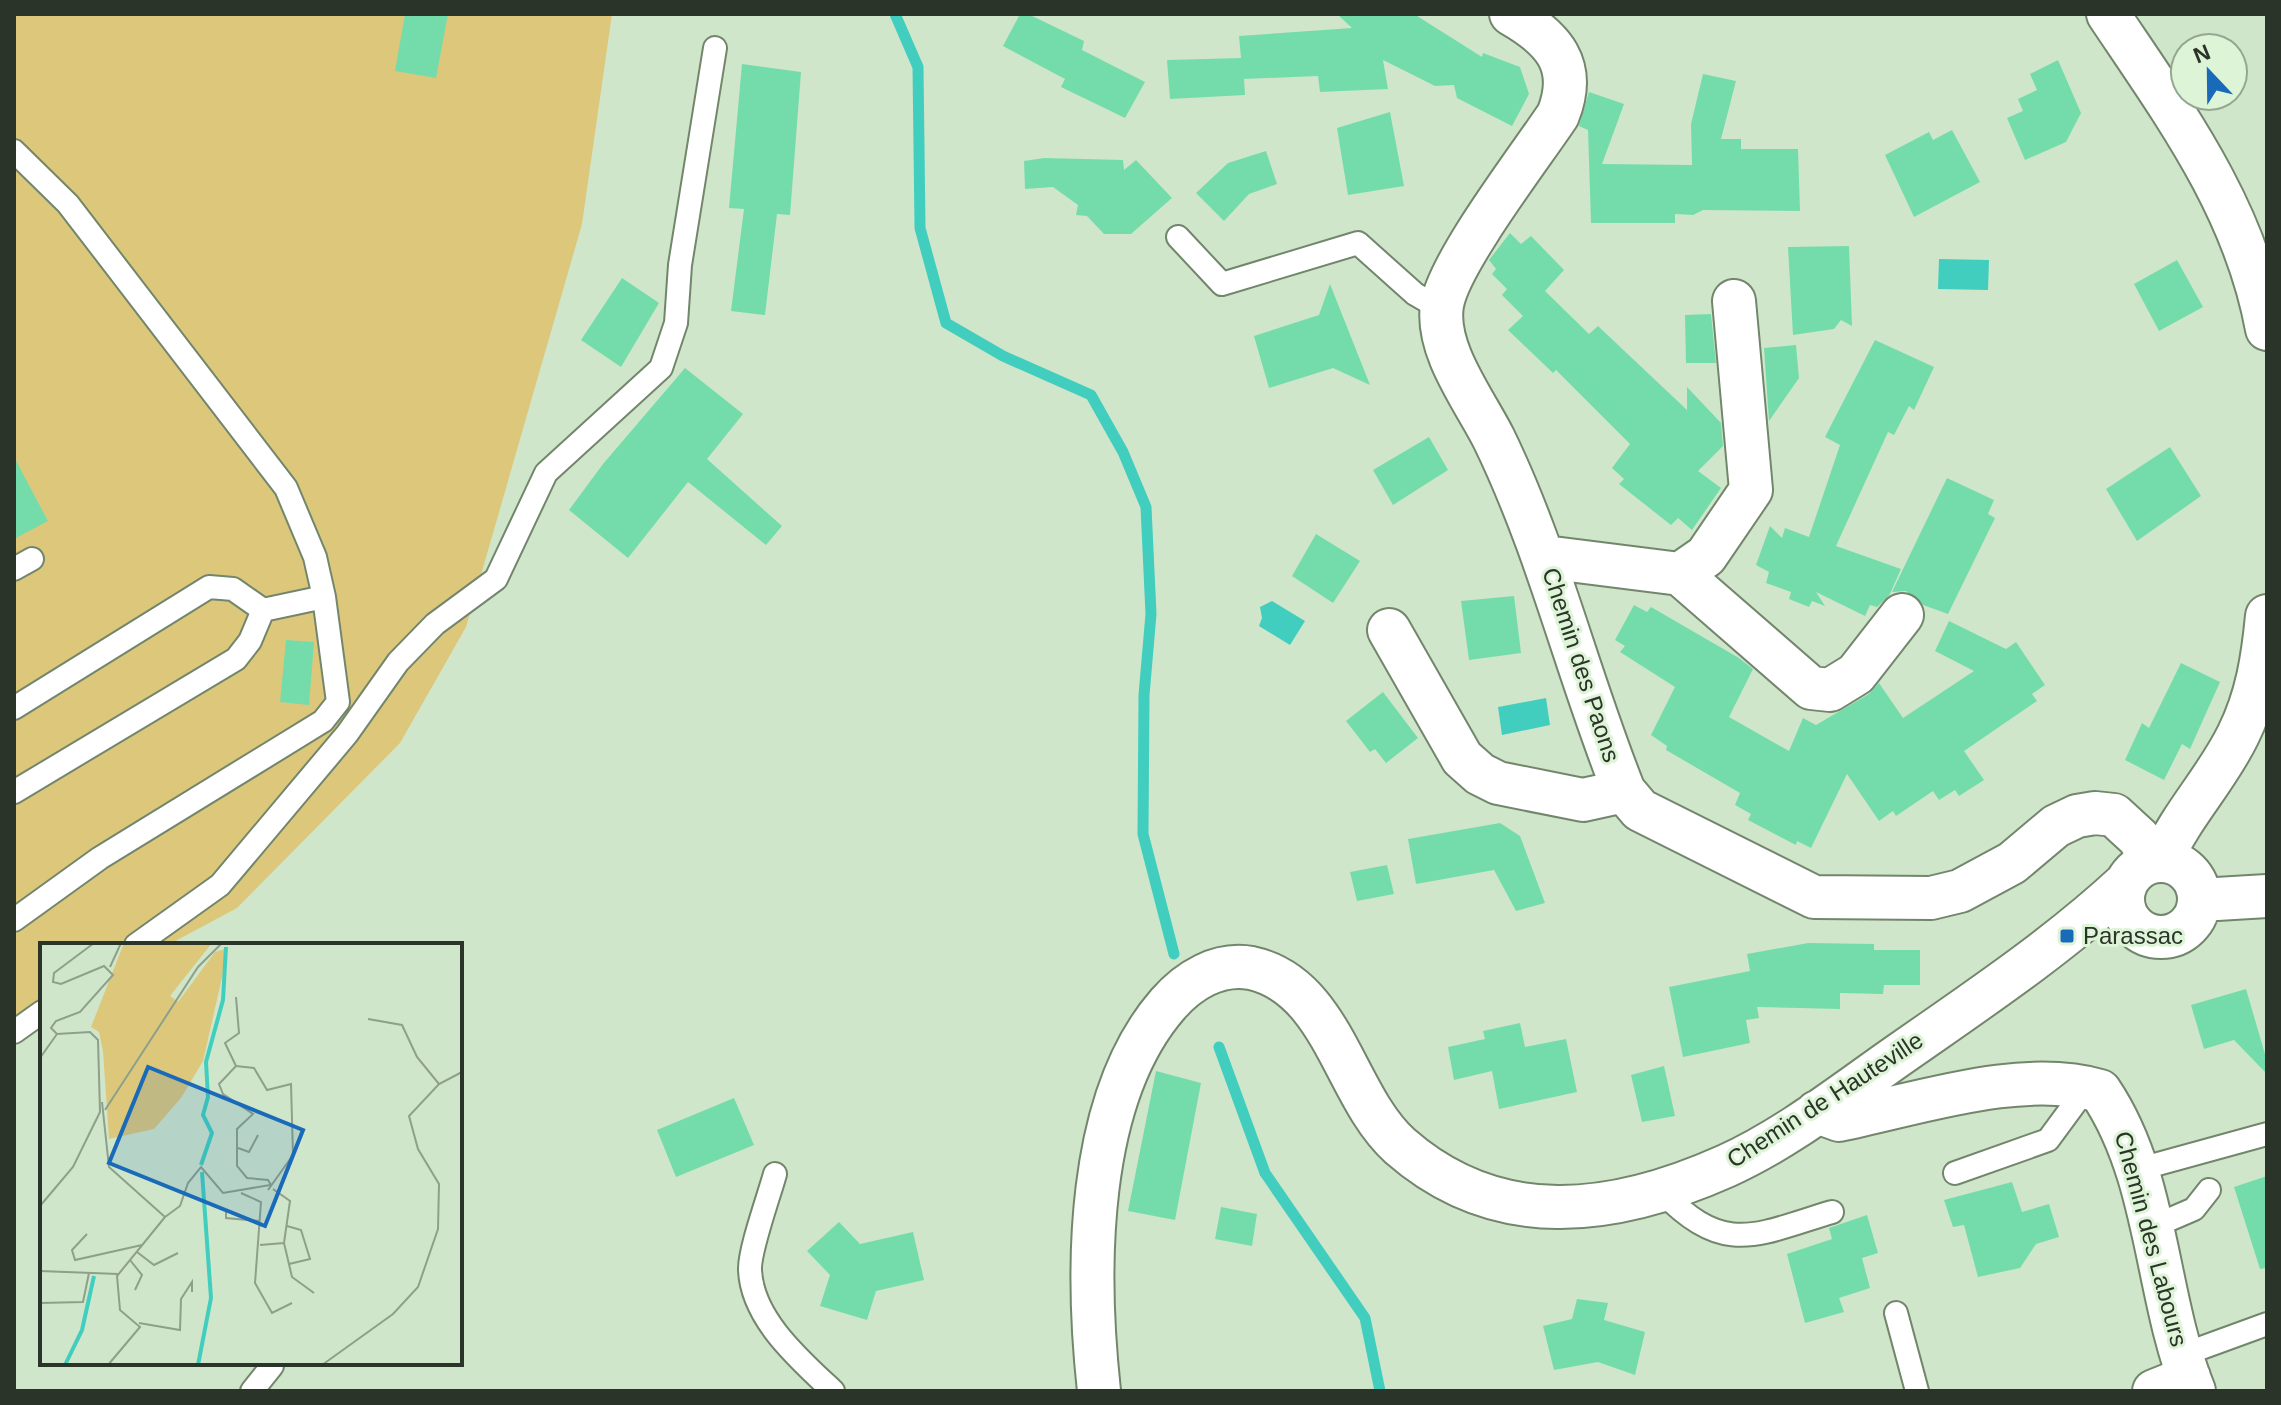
<svg xmlns="http://www.w3.org/2000/svg" width="2281" height="1405" font-family="Helvetica,sans-serif">
<rect width="100%" height="100%" fill="#d0e6ca"/>
<path fill="#ddc77b" d="M14,14h598l-30,210 -116,403 -66,116 -163,165 -69,37h-126v66l-28,15z"/>
<path fill="#41cebf" d="M1939,259l50,1 -1,30 -50,-1z
M1272,601l33,20 -15,24 -31,-19 3,-8 -2,-11z
M1546,698l4,27 -48,10 -4,-28z"/>
<g fill="none" stroke-linecap="round" stroke-linejoin="round">
<path stroke="#41cebf" stroke-width="11" d="M895,14l23,53 2,161 26,95 57,33 88,39 32,57 23,55 5,107 -7,81 -1,139 31,120
M1219,1047l46,126 100,145 15,73"/>
</g>
<path fill="#74dcab" d="M405,14h43l-12,64 -41,-7z
M1020,14h8l56,27 -2,9 63,32 -20,36 -64,-31 4,-8 -62,-33z
M1337,14h77l68,43 1,-4 37,14 9,27 -17,32 -55,-28 -3,-13 -19,1 -52,-26 5,29 -68,3 -2,-16 -74,3 1,16 -75,4 -3,-39 74,-2 -2,-22 113,-8z
M2058,60l23,53 -15,29 -41,18 -18,-42 16,-7 -5,-12 19,-9 -7,-16z
M742,64l59,8 -11,143 -13,-1 -12,101 -34,-4 13,-102 -15,-1z
M1703,74l33,7 -15,58h20v10h57l2,62 -97,-1 -10,5 -18,-1v9h-84l-3,-93 -9,-4 10,-34 35,12 -22,60 90,1 -1,-41z
M1390,112l14,74 -56,9 -11,-67z
M1952,130l28,52 -66,35 -29,-62 44,-23 4,8z
M1266,151l11,33 -28,10 -25,27 -28,-28 32,-30z
M1044,158l79,2 1,10 12,-10 36,38 -41,36h-27l-17,-18 -11,-1 2,-10 -25,-18 -28,2 -1,-28z
M1510,233l11,11 10,-8 33,34 -19,21 44,43 9,-8 89,84v-23l34,36 2,23 -25,25 23,17 -29,42 -14,-12 -7,7 -52,-41 5,-5 -12,-11 18,-24 -74,-74 -3,3 -45,-43 15,-14 -21,-21 5,-6 -15,-15 4,-5 -7,-9z
M1849,246l3,80 -11,-6 -7,9 -41,6 -5,-88z
M2177,260l26,47 -44,24 -25,-47z
M622,278l37,25 -38,64 -40,-27z
M1330,284l40,101 -37,-17 -64,20 -15,-52 65,-21z
M1711,314l5,49h-30l-1,-48z
M1875,340l59,27 -20,43 -5,-4 -15,29 -6,-3 -52,114 65,23 -12,27 -12,11 -7,-2 -5,11 -49,-24 9,14 -13,-5 -3,6 -20,-8 2,-7 -25,-9 3,-11 -13,-7 14,-39 12,12 3,-10 24,9 31,-92 -15,-8z
M1796,345l3,33 -30,43 -5,-73z
M685,368l58,46 -36,45 75,67 -16,19 -78,-63 -60,76 -59,-48 34,-46z
M1429,437l19,33 -55,35 -20,-35z
M2170,447l31,49 -64,45 -31,-52z
M14,457l34,64 -34,18z
M1947,478l47,22 -6,14 7,4 -47,96 -25,-9 -17,-14 -14,1z
M1316,534l44,27 -27,42 -41,-27z
M1514,596l7,57 -52,7 -8,-59z
M1634,605l13,7 4,-5 88,51 14,11 -24,48 60,34 14,-33 13,7 53,-31 10,-11 24,35 71,-47 -39,-20 14,-30 57,28 10,-7 29,43 -13,9 5,7 -73,50 20,29 -25,16 -4,-6 -16,10 -6,-9 -37,25 -3,-5 -14,10 -32,-47 -36,74 -14,-7 -1,4 -48,-25 3,-6 -16,-9 5,-12 -74,-43 1,-4 -16,-11 24,-48 -55,-35 5,-6 -10,-6z
M286,640l28,2 -5,63 -29,-3z
M2181,663l39,19 -30,67 -8,-5 -18,36 -39,-20 17,-37 7,5z
M1383,692l35,46 -32,25 -11,-14 -5,3 -24,-31z
M1500,823l20,13 25,67 -29,8 -22,-41 -78,14 -8,-45z
M1387,865l7,29 -37,7 -7,-29z
M1808,943l66,1v6h46v35h-36l-1,9 -43,-1v16l-83,-2 2,11 -13,2 4,23 -67,14 -14,-70 81,-16 -3,-17z
M2246,989l21,72v13l-33,-34 -30,9 -13,-44z
M1520,1023l5,24 41,-8 11,53 -78,17 -7,-38 -38,9 -6,-33 37,-8 -2,-8z
M1664,1066l11,50 -33,6 -11,-47z
M1156,1071l45,12 -26,137 -47,-9z
M734,1098l20,47 -78,32 -19,-47z
M2267,1176v92l-7,1 -26,-82z
M2012,1182l10,30 27,-8 10,33 -23,7 -16,24 -42,9 -14,-52 -11,2 -9,-27z
M1221,1207l36,7 -5,32 -37,-7z
M1867,1215l11,38 -16,5 8,30 -31,10 5,14 -39,11 -18,-69 45,-15 -3,-11z
M839,1222l21,22 53,-12 11,48 -48,11 -9,29 -47,-14 10,-31 -23,-24z
M1577,1299l31,4 -4,17 41,12 -10,43 -37,-13 -44,8 -11,-44 29,-7z"/>
<g fill="none" stroke-linecap="round" stroke-linejoin="round">
<g stroke="#72866c" stroke-width="26">
<path id="lane" d="M14,151l54,53 218,284 29,69 9,40 -61,13 -13,31 -14,18 -222,133
M1178,237l44,47 136,-41 57,51 26,15
M14,569l18,-10
M14,708l195,-121 24,2 30,21
M14,920l86,-62 223,-137 15,-19 -14,-105
M136,945l84,-60 127,-151 51,-72 37,-38 61,-45 50,-106 115,-105 15,-45 4,-58 35,-217
M14,1032l28,-20
M2136,1170l131,-36
M1955,1173l93,-33 39,-53
M775,1174c-6,22 -26,77 -25,96 2,49 50,90 83,121
M1661,1191c64,66 94,44 171,21
M2150,1228l44,-19 15,-19
M1896,1313l21,78
M2182,1355l85,-31
M252,1391l20,-25"/>
</g>
<g stroke="#72866c" stroke-width="46">
<path id="street" d="M1511,14c42,24 67,51 47,101 -28,42 -109,147 -116,190 -7,45 33,96 52,134 55,113 83,235 130,352l16,19 174,87 117,1 29,-7 52,-28 44,-37 21,-10 18,-3 19,2 25,23 13,24
M2108,14c67,100 137,194 159,315
M1545,557l135,17 26,-18 45,-66 -17,-189
M1680,574l131,114 19,2 26,-16 46,-59
M1389,630l73,128 18,16 18,9 85,17 41,-9
M2161,861c20,-46 55,-81 77,-126 19,-38 25,-77 29,-119
M2123 899a38 38 0 1 1 76 0a38 38 0 1 1-76 0Z
M2200,900l67,-4
M1817,1112l22,8c79,-16 182,-52 261,-29 59,87 55,204 94,300
M1099,1391c-13,-119 -14,-292 69,-387 20,-23 50,-42 83,-36 83,18 93,128 149,178 98,86 214,70 326,20 64,-29 122,-76 180,-116 76,-53 152,-104 220,-167
M2154,1391l35,-14"/>
</g>
<use href="#lane" stroke="#fff" stroke-width="22"/>
<use href="#street" stroke="#fff" stroke-width="42"/>
</g>
<rect fill="#196ab8" stroke="#ddf4d7" stroke-width="3" x="2059" y="928" width="16" height="16" rx="4"/>
<g text-anchor="middle" stroke-width="6" stroke-linejoin="round" paint-order="stroke">
<g font-size="24" fill="#2b3429" stroke="#ddf4d7">
<text transform="translate(1581 665) rotate(72)" y="8">Chemin des Paons</text>
<text transform="translate(1825 1100) rotate(-33)" y="8">Chemin de Hauteville</text>
<text transform="translate(2151 1239) rotate(75)" y="8">Chemin des Labours</text>
</g>
<g font-size="24" fill="#2b3429" stroke="#ddf4d7" text-anchor="start">
<text x="2083" y="944">Parassac</text>
</g>
</g>
<g transform="translate(40 943)">
<rect width="422" height="422" fill="#d0e6ca"/>
<path d="M84,0h88l-42,53 8,6 37,-50 10,-3 1,11 -23,101 -22,37 -27,31 -45,10 -6,-88 -4,-19 -8,-5z" fill="#ddc77b"/>
<path fill="none" stroke="#41cebf" stroke-width="4" d="M161,222l11,-32 -9,-18 5,-18 -2,-35 17,-62 3,-53M25,422l17,-35 12,-54M158,422l13,-67 -9,-126"/>
<path fill="none" stroke="#8e9f8a" stroke-width="2" d="M70,24l11,-24M196,54l3,36 -14,10 11,23M328,76l34,6 15,32 22,27M0,115l17,-24M62,159l7,65 56,50M65,167l93,-143 24,-24M198,205l11,4 9,-17M233,246l17,12 -6,42 8,34 22,16M228,247l25,-35 -2,-71 -24,6 -13,-22 -18,-2 -17,18 4,10 30,20 -16,15v37l10,12 21,2 3,5M201,250l20,9 -6,81 17,30 20,-10M0,263l33,-39 27,-55 -2,-72 -8,-8 -33,2 -6,-6 5,-7 24,-9 33,-37 -9,-9 -43,18 -8,-2 1,-9 40,-30M186,267v8l33,3M125,274l15,-11 8,-23 13,-16 22,26 47,-8M247,283l14,4 9,29 -21,5M47,291l-15,16 3,10 67,-15M220,302l24,-2M97,309l17,13 24,-12M90,317l12,15 -7,15M0,328l78,3M0,360l43,-1 6,-29M99,380l41,7 1,-31 11,-17v10M68,422l32,-38 -20,-17 -3,-34 48,-59M282,422l71,-51 25,-27 20,-58 1,-45 -21,-35 -9,-33 30,-32 23,-12"/>
<path fill="#196ab8" fill-opacity="0.15" stroke="#196ab8" stroke-width="4" d="M108,124l155,63 -38,96 -156,-63z"/>
<rect width="422" height="422" fill="none" stroke="#2b3429" stroke-width="4"/>
</g>
<rect width="2281" height="1405" fill="none" stroke="#2b3429" stroke-width="32"/>
<g transform="translate(2209 72) rotate(338)"><circle r="38" fill="#ddf4d7" stroke="#96a791" stroke-width="2"/>
<path d="M0-6L14 30L0 20L-14 30Z" fill="#196ab8"/>
<text y="-12" font-size="22" font-weight="bold" text-anchor="middle" fill="#2b3429">N</text>
</g>
</svg>
